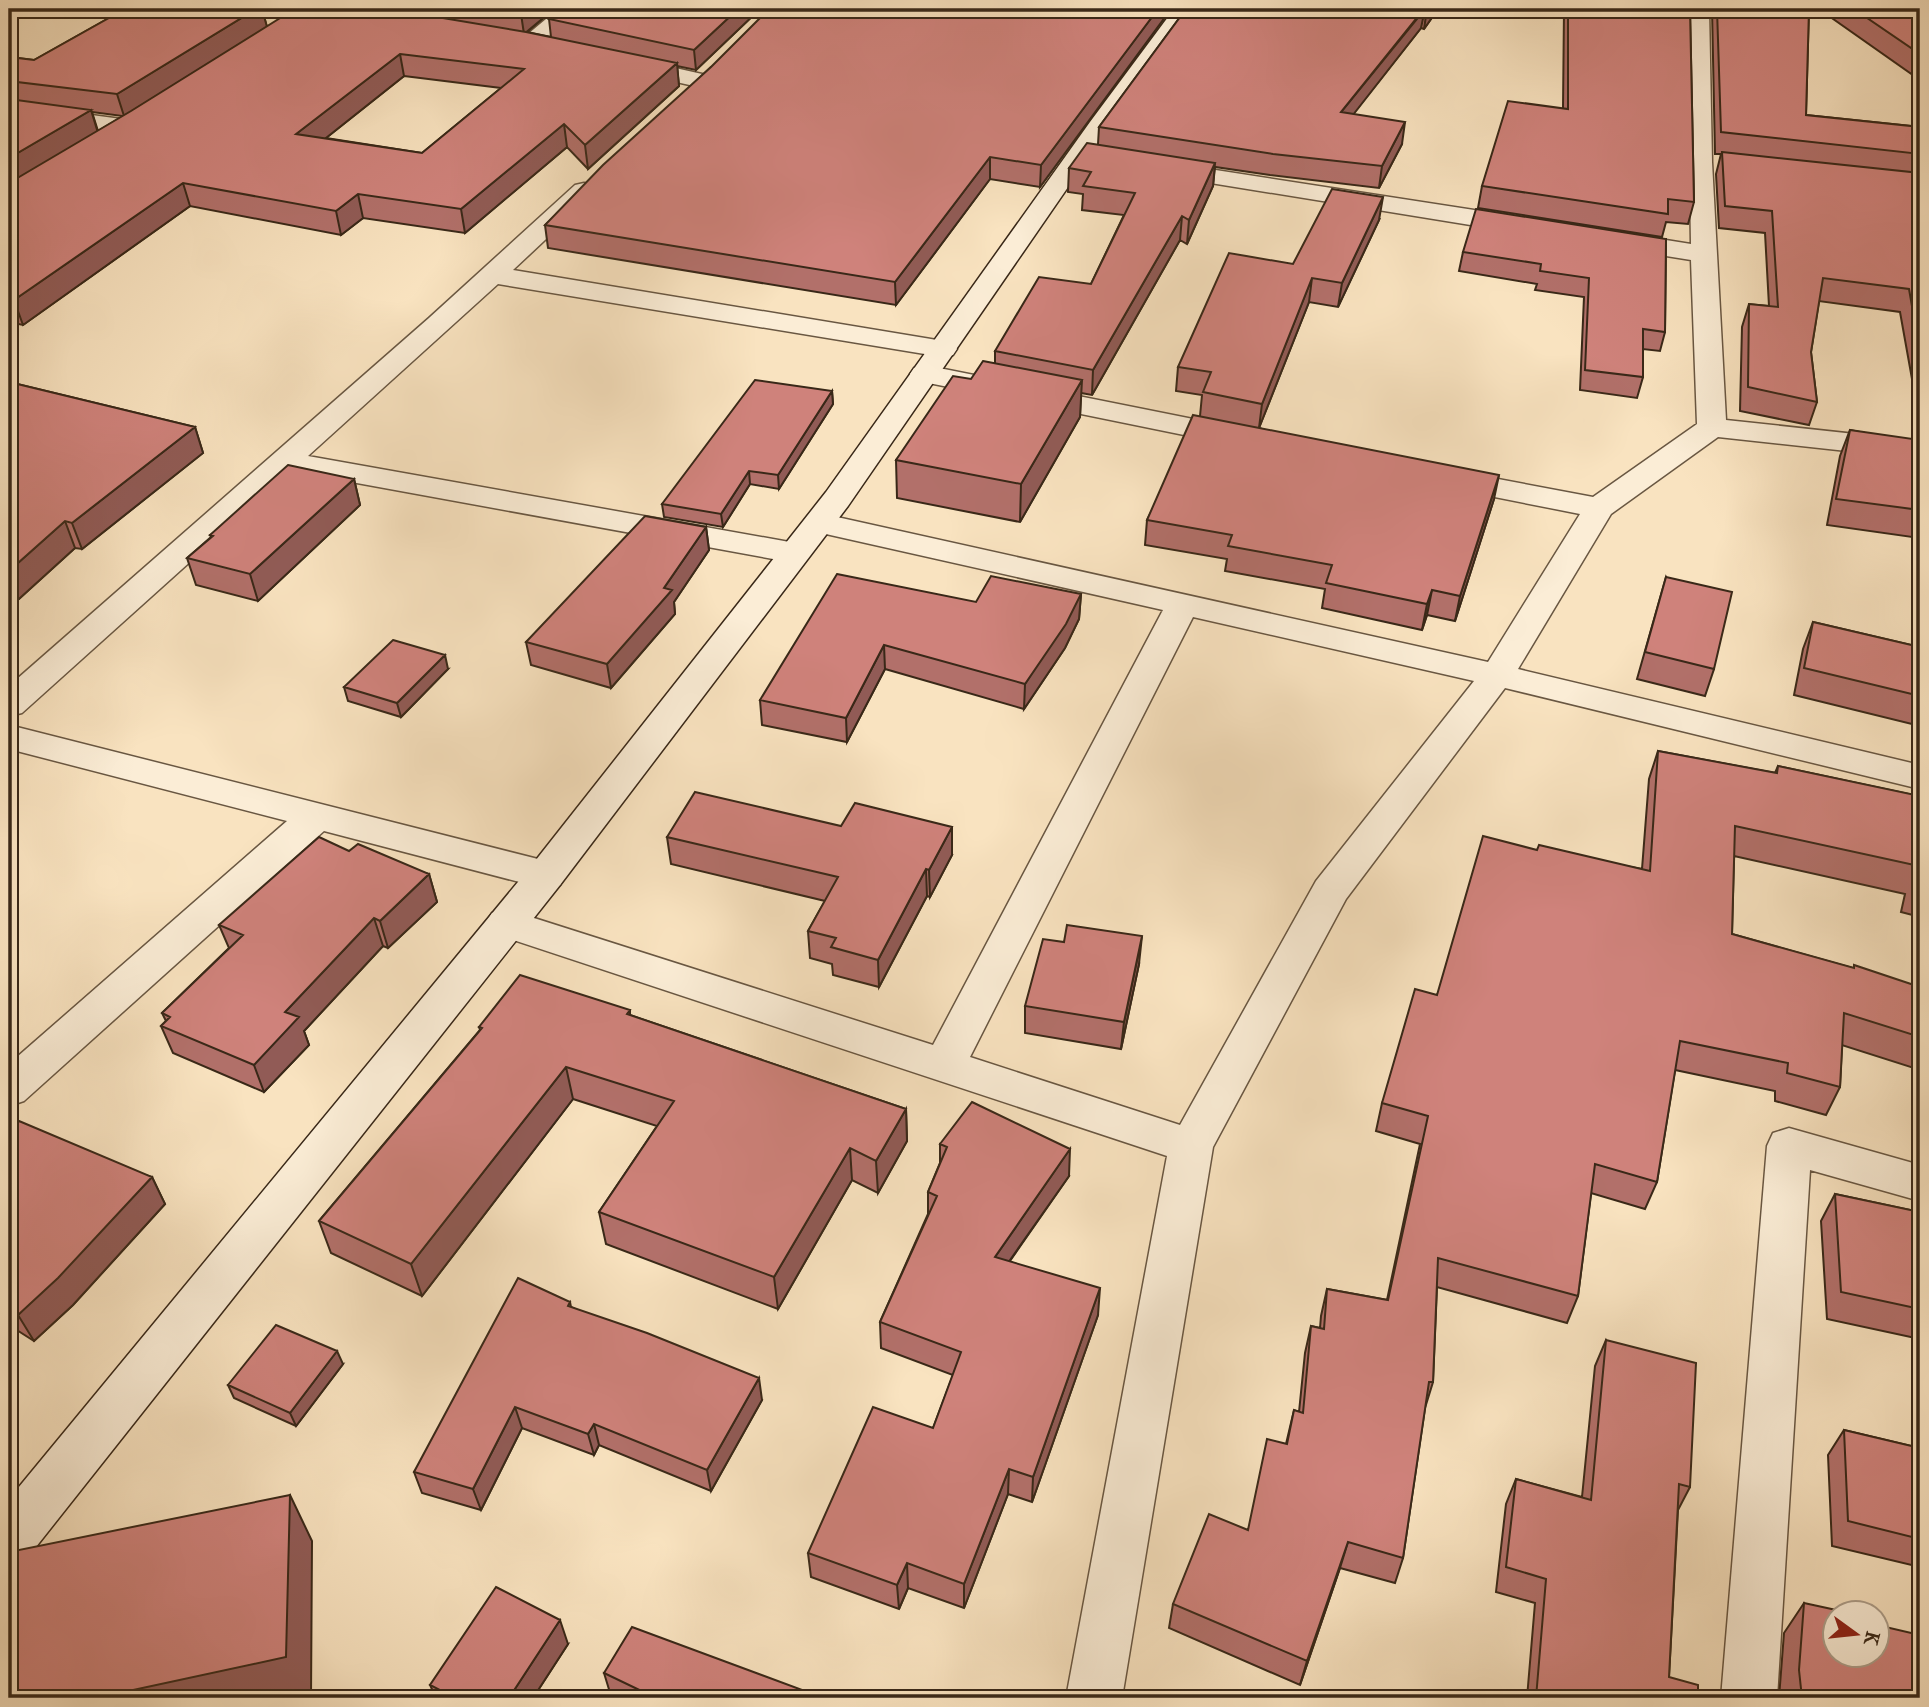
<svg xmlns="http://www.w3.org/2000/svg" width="1929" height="1707" font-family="'IM FELL Great Primer',serif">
<rect width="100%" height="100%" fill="#f9e3c0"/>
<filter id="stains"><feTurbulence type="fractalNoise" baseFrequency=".00286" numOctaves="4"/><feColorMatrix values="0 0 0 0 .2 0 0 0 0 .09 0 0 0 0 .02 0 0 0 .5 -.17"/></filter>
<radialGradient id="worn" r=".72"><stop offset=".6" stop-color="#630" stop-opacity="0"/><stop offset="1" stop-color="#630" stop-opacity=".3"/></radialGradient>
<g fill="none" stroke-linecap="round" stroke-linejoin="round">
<g stroke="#695742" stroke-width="3">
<path id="street" d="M558,9h23l-43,40h-16l-3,-5 3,-5z
M1687,9h22l3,153 14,258 194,21v18l-202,-22 -107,77 -93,155 402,96v24l-415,-101 -159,211 -133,248 -91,551h-56l101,-542 -675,-223 -6,-10 6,-10 14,-4 427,136 230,-435 -355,-80 -5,-7 5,-7 11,-3 669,149 92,-148 -146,-29 -4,-7 4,-7 11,-2 148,28 104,-73 -6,-164 -75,-12 -9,-3 -4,-5 4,-5 9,-3 75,12zM1193,617l281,64 -158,200 -136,244 -210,-68z
M626,57l85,19 3,5 -3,5 -8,2 -85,-19 -3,-5 3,-5z
M9,104l120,16 8,2 4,5 -4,5 -8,2 -120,-16z
M1164,162l362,56 9,3 4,5 -4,5 -9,3 -371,-60 -3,-5 3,-5z
M584,183l9,2 3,5 -3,5 -80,75 430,71 10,2 4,6 -4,6 -10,2 -445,-73 -190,172 487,87 11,3 5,7 -5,7 -11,3 -504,-92 -269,242 -13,3v-30l420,-368 146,-133z
M924,365l314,63 11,3 4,6 -4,6 -11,3 -324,-66 -4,-6 4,-6z
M9,725l537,136 14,4 5,10 -5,10 -14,4 -222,-58 -300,270 -15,5v-42l278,-243 -278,-72z
M1789,1128l131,37v36l-110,-31 -33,528h-56l46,-552 6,-13z"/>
</g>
<g stroke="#392818" stroke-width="3">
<path id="secondary" d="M1174,9h22l-90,123 -258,374 -288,379 -532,672 -19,7v-65l523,-634 294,-373 264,-370z"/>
</g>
<use href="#street" fill="#fbedd6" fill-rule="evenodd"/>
<use href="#secondary" fill="#fbedd6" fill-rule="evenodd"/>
</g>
<path fill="#b2706a" stroke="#392818" stroke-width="2" fill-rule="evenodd" d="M125,9h137l5,18 41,-15 6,-3h240l-27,23 24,5 -2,-18 11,-10h200l-64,61 -19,-4 2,20 -91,83 -21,-22 -102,86 -102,-15 -22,17 -151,-29 -167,119 -14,-3v-265l25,3zM404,76l97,12 -79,65 -96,-15zM92,112l31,4 -25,15z
M1171,9l-131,178 -50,-8 -94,126 -348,-57 -3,-23 166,-158z
M1186,9h252l-14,20 -3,-1 -68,86 49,30 -23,44 -109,-13 -55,-8 -2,19 -26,58 -7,-4 -88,155 -11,-2 -1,24 -60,105 -123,-24 -1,-38 75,-81 24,-16v-12l96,-67 33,-69 -42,-5 1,-16 -15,-2 1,-24 29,-24 1,-17z
M1561,9h129l4,193 -6,22 -22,-2 -4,15 -184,-29 4,-22 81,-78 1,-98z
M1712,9h97l-3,106 114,12v292l-1,-1 -19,-106 -81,-11 -8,51 6,50 -8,23 -69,-14 2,-84 7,-23 20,2 -4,-73 -46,-5 -3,-54 5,-20h-6z
M1819,9h101v71z
M1379,220l-41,87 -29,-5 -50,126 235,71 -39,122 -28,-6 -5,15 -100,-22 3,-19 -100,-18 2,-12 -82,-14 2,-25 53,-104 2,-21 -26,-4 2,-24 115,-103z
M1666,239l-1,93 -5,19 -17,-2v28l-6,21 -57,-8 4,-93 -49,-7 2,-6 -78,-13 4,-19z
M9,382l186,45 8,26 -121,96 -7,-1 -66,60z
M832,391l1,13 -54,85 -29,-5 -27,43 -59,-10 -2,-13z
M1850,430l70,14v90l-1,4 -92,-13 13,-69z
M354,479l6,26 -102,96 -62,-16 -9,-27 24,-21 -1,-2z
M706,527l3,23 -35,52 1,12 -64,74 -80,-23 -5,-23z
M1666,577l48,92 -9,27 -68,-17z
M1081,594l-2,25 -14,29 -41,61 -139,-40 -38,73 -85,-17 -2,-25 216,-98z
M1813,622l107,25v79l-126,-31 9,-46z
M448,669l-47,48 -53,-16 -4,-14z
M1658,751l117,22 3,-7 140,30 2,-7v128l-19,-5 4,-18 -171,-38 -2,78 188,53v83l-78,-25 -2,42 -14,28 -51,-14v-10l-100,-21 -18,112 -12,27 -54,-16 -13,103 -11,27 -130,-36 -4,95 -8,26 -22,150 -8,25 -55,-15 -40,117 -131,-57 4,-24 75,-74 38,-86 8,-34 5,2 6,-59 6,-27 9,2 1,-12 6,-27 60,11 33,-156 -44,-13 6,-28 55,-108 100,-145 105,19 7,-90z
M667,837l285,18 -22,42 -3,-1 -48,91 -46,-12 -1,-11 -22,-6 -2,-27 17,-30 -154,-37z
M349,851l80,23 8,28 -49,46 -5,-2 -79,85 5,14 -45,47 -91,-39 -12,-27 5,-5 -4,-8 67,-65 -10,-23z
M1139,964l-18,85 -96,-16v-27z
M630,1010v5l276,94 1,32 -29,52 -26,-13 -74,129 -172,-65 -7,-32 58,-86 -84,-27 -151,197 -91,-43 -12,-32 161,-191 -1,-3z
M9,1132l143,45 13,27 -92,101 -39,36 -25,-16z
M940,1144l129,32 -59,85 88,54 -66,187 -24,-8 -44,114 -56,-20 -9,21 -88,-32 -3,-24 125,-125 20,-53 -72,-27 -1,-26 48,-108v-22l12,-29z
M1835,1194l85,18v127l-93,-20 -6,-98z
M570,1302l1,5 191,93 -51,91 -112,-46 -5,10 -72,-27 -41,82 -59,-17 -8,-21z
M1606,1340l84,147 -12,23 -9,167 29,21h-171l8,-95 -39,-11 10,-88 10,-25 66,18 13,-131z
M343,1364l-47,62 -62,-28 -6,-13z
M1844,1430l76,18v119l-88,-21 -4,-91z
M1804,1603l31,52 85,43h-141l5,-65z
M568,1644l-35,54h-97l-6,-13z
M604,1673l202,25h-189l-6,-2z"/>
<path fill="#915b56" stroke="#392818" stroke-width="2" d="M256,9h6l5,18 -143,89 -7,-22z
M528,9h26l-30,25 -3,-20z
M738,9h22l-64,61 -2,-20z
M1158,9h13l-131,178 1,-22z
M1425,9l-4,19 -83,106 3,-22z
M1427,9h11l-14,20z
M400,54l4,22 -102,81 -6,-23z
M677,63l2,23 -91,83 -3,-24z
M91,110l7,23 -89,53v-28z
M1405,122l-3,22 -23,44 3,-22z
M564,124l3,23 -102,86 -4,-24z
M990,157v22l-94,126 -1,-23z
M1215,163l-2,23 -26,58 2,-24z
M183,183l7,23 -167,119 -9,-25z
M358,194l5,24 -22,17 -5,-24z
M1383,197l-4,23 -41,87 4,-24z
M1182,216l-2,24 -88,155 1,-25z
M1312,278l-3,24 -50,126 3,-24z
M1082,380l-2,37 -60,105 1,-38z
M832,391l1,13 -54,85 -1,-14z
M195,427l8,26 -121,96 -10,-26z
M749,471l1,13 -27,43 -2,-13z
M1499,475l-5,24 -39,122 5,-25z
M354,479l6,26 -102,96 -8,-27z
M65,521l10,27 -66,60v-37z
M706,527l3,23 -35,52 1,12 -64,74 -4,-24 57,-76z
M1432,590l-5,25 -5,15 5,-26z
M1081,594l-2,25 -14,29 -41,61 1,-25z
M884,645l1,24 -38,73 -1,-24z
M445,655l3,14 -47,48 -4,-14z
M952,827v28l-22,42 -1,-27z
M926,869l1,27 -48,91 -1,-27z
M429,874l8,28 -49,46 -8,-27z
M374,918l9,28 -79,85 5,14 -45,47 -10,-27 31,-53z
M1142,936l-3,28 -18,85 3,-27z
M566,1067l7,32 -151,197 -11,-32z
M906,1109l1,32 -29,52 -2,-32z
M850,1148l2,32 -74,129 -4,-32z
M1070,1149l-1,27 -75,107 1,-26z
M152,1177l13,27 -92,101 -39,36 -16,-26z
M1100,1288l-2,27 -66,187 1,-25z
M337,1351l6,13 -47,62 -6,-13z
M759,1378l3,22 -51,91 -4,-21z
M515,1407l7,21 -41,82 -8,-21z
M594,1424l5,21 -5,10 -6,-21z
M1009,1469l-1,25 -44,114v-24z
M290,1495l22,46 -1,157h-215z
M1348,1542l-8,26 -40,117 7,-24z
M907,1563l1,25 -9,21 -2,-24z
M560,1620l8,24 -35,54h-24z"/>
<path fill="#cf827b" stroke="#392818" stroke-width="2" fill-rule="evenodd" d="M125,9h131l-139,85 -108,-13v-24l25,3z
M314,9h75l137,23 151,31 -92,82 -21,-21 -103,85 -103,-15 -22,17 -153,-28 -169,117 -5,-1v-116l122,-72 162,-101 15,2zM400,54l124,15 -102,84 -126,-19z
M488,9h40l-7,5z
M560,9h178l-44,41 -145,-31z
M769,9h389l-117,156 -51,-8 -95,125 -350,-57 58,-60 108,-98z
M1186,9h238l-83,103 64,10 -23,44 -109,-12 -174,-27z
M1568,9h122l4,193 -26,-3v15l-186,-28 26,-85 60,8z
M1717,9h92l-3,106 114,12v27l-199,-22z
M1854,9h66v45z
M9,99l82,11 -82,48z
M1087,143l128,20 -26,57 -7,-4 -89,154 -98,-19 44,-74 52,7 44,-91 -52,-7 8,-14 -22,-4z
M1722,152l198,21v179l-11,-63 -86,-11 -12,74 6,50 -69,-15 1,-83 29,3 -6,-96 -47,-5z
M1332,189l51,8 -41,86 -30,-5 -50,126 -59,-12 8,-20 -33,-5 51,-114 64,11z
M1476,209l190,30 -1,93 -22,-3v48l-58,-7 4,-92 -49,-7 1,-7 -78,-12z
M983,361l99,19 -61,104 -125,-24 57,-84 18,3z
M755,380l77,11 -54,84 -29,-4 -28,43 -59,-10z
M9,382l186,45 -123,96 -7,-2 -56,50z
M1193,415l306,60 -39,121 -28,-6 -5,14 -101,-21 6,-18 -104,-19 4,-11 -85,-15z
M1850,430l70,10v70l-84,-11z
M288,465l66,14 -104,95 -63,-16 26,-22 -3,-1z
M645,516l61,11 -42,61 8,2 -65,74 -81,-22z
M837,574l139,28 15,-26 90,18 -15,30 -41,60 -141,-39 -38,73 -86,-18z
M1666,577l66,15 -18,77 -69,-17z
M1813,622l107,25v49l-116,-28z
M393,640l52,15 -48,48 -53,-16z
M1658,751l119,22 1,-7 142,30v89l-5,-1 4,-18 -184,-40 -3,108 122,34v-3l66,22v50l-76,-24 -4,74 -53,-14 1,-10 -108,-22 -23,141 -62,-18 -17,132 -140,-38 -5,124h-4l-26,176 -55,-16 -41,119 -134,-57 36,-90 39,16 19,-91 20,5 7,-34 9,3 8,-87 13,3 3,-40 61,11 40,-184 -46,-13 33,-114 22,6 46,-159 54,14 2,-5 111,26z
M695,792l146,34 14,-23 97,24 -23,43 -3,-1 -48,91 -47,-13 5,-9 -28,-7 30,-54 -171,-40z
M319,837l30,14 9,-7 71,30 -49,47 -6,-3 -89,94 14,5 -45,48 -93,-39 9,-9 -8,-4 81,-78 -24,-10z
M1067,925l75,11 -18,86 -99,-16 18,-67 21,3z
M520,975l110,35 -3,4 279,95 -30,52 -26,-13 -76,129 -175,-65 75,-111 -108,-34 -155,197 -92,-43 163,-193 -3,-1z
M972,1102l98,47 -75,108 105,31 -67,189 -24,-8 -45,115 -57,-21 -10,22 -89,-32 65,-146 60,21 28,-76 -81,-30 57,-126 -9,-4 19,-45 -7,-3z
M19,1121l133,56 -94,101 -40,37 -9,-6v-177z
M1835,1194l85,18v97l-79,-17z
M518,1278l52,24 -2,4 79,27 112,45 -52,92 -113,-46 -6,10 -73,-27 -42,82 -59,-17z
M276,1325l61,26 -47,62 -62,-28z
M1606,1340l90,23 -6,124 -11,-3 -10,193 29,8v13h-162l10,-119 -40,-12 10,-88 75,21z
M1844,1430l76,18v91l-72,-18z
M290,1495l-4,162 -190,41h-87v-146z
M496,1587l64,33 -51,78h-54l-25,-13z
M1804,1603l46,10h-15v42h42v-30l43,10v63h-118l-3,-28z
M632,1627l173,64 -3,7h-146l-52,-25z"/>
<rect width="1929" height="1707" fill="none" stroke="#f9e3c0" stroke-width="35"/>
<rect x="10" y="10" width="1908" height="1686" fill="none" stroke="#392818" stroke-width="3.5"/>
<rect x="18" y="18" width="1894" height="1672" fill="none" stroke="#392818" stroke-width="2"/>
<g transform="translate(1856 1634) rotate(105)"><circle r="33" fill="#fbedd6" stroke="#ad9e8a" stroke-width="2"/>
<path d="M0-5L12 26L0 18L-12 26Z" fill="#8f2418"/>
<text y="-10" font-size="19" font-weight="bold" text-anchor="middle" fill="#392818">K</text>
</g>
<rect width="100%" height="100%" filter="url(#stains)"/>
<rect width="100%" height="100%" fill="url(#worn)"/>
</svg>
